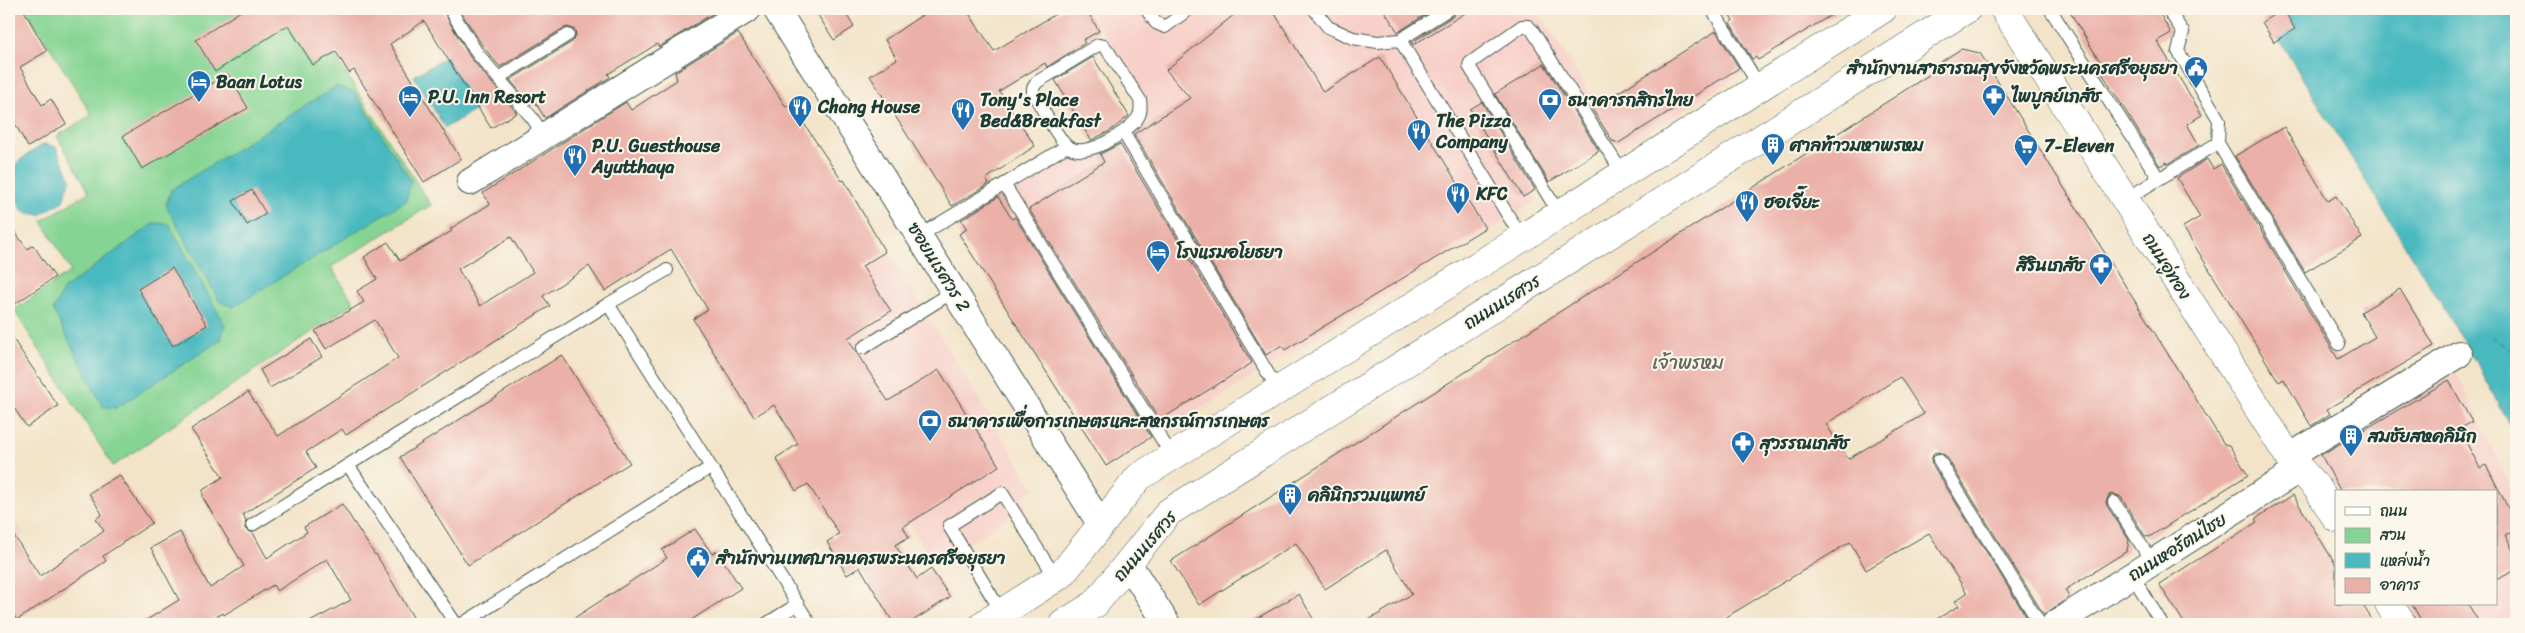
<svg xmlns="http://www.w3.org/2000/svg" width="2525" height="633" font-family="Sriracha,'Playpen Sans Thai',sans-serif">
<rect width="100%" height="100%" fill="#fbf7ec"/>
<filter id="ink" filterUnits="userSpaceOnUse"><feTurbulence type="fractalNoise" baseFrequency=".02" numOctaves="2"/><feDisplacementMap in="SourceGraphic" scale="10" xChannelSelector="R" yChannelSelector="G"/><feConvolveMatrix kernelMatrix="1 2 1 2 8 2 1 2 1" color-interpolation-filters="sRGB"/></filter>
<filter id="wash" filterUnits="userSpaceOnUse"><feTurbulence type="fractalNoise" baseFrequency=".0096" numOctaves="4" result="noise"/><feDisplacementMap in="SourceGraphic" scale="20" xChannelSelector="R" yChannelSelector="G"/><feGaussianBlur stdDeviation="1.12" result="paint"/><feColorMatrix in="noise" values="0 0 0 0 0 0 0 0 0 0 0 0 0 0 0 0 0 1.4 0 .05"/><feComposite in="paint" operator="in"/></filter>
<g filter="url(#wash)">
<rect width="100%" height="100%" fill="#f3e4c9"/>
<path fill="#f7d0c9" d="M1088,9h449l60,97 136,-85 -7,-12h119l-225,140 -5,-8 -83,50 5,9 -431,268 -151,-240 193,-118 -9,-24z
M889,253l146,236 -13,8 5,9 -92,59 -152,-243z
M2456,372l60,127v125h-98l-13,-20h91v-112h-160l-23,-37z
M9,512l15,23 -15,10z"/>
<path fill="#85d493" stroke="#528864" d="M26,9h278l127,196 -100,62 23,36 -241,163 -99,-156 57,-39 -29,-50 47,-29 -32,-56 35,-21z"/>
<path fill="#4ab9c0" stroke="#347b7a" d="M2260,9h256v426l-55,-99z
M446,57l31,52 -32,19 -31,-52z
M337,86l18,7 56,88 -5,20 -173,106 -13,-5 -54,-97 5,-15z
M44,144l12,3 15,32 -8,22 -23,14 -17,-3c-21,-43 -18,-43 21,-68z
M154,223l15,1 56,101 -4,15 -105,68 -13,-1 -50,-97 11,-21z"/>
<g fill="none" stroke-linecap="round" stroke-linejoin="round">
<path stroke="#2c625e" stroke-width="1" stroke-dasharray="6 5" stroke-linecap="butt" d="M2490,336l26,18"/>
</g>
<g id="blocks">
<path fill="#ebb1a9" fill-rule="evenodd" d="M19,9h4l24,42 -27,16 22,38 9,-6 15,25 -38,23 -14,-25 2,-2 -7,-13v-92z
M244,9h198l28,48 47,56 -26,15 -67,-107 -34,23 71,115 -37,23 -70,-112 -5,3 -13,-21 -23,13 -25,-40 -73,47 -19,-32z
M459,9h261l-61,38 -2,-3 -49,30 2,3 -65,41 -10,-16 -4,2 -21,-24 62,-38 4,-7 -1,-5 -7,-3 -4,1 -64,39 -16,-19z
M814,9h29l11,18 -20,13z
M931,9h35l28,42 70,-42h22l13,22 -16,9 2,3 -38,24 -2,-4 -46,28 36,55 -49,33 3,5 -37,22 -82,-130 27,-17 -12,-19z
M1241,9h31l51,83 57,-35 105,171 -200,122 -3,-5 -16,10 -132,-221 56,-36 -24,-28z
M1383,9h51l-36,23z
M1457,9h15l-59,36 -2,-2 42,-27z
M1726,9h115l-83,51 -2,-3 -4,2 -22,-36 3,-3z
M2068,9h89l14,24 -14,8 45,74 -15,9 12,21 -31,19 -1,-2 -7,4 -60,-96 4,-2z
M2283,9l12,20 -21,13 -12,-20z
M1716,31l23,37 -122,76 -2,-3 -2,1 -21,-33z
M738,33l48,74 5,-3 51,77 2,-1 41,72 -23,14 29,45 -43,27 8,14 32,49 51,-31 60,96 -96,61 6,10 -14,8 22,34 14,-10 19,28 -42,27h-14l-34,-57 -13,8 -20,-33 12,-8 -31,-50 -12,7 -20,-33 22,-14 -24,-39 -20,12 -61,-98 15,-9 -37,-61 -66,42 -16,-25 -46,30 7,10 -204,129 -4,-6 -36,23 10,16 -73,46 3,6 -1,9 8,4 14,25 40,-26 -3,-5 38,-23 33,51 1,-1 41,70h-111l45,-24 -24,-41 -50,32 -4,-6 -49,30 -1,-2 -20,11h-63l39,-24 -28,-52 29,-16 30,56 34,-22 -41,-68v-8l20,-13 -32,-48 57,-37 30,44 120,-78 -23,-38 -49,29 -11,-18 49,-29 -7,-11 20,-12 -13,-22 24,-15 12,19 52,-30 -2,-2 40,-25 -7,-11 143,-91 5,8 46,-30 -2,-8zM511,237l22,35 -53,34 -22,-37z
M1961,49l19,4 244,391 5,1 19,30 -99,62 -4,-1 -24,-39 -7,-3 -5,1 -3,7 1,4 22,34 -2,11 -62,39 4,7 -25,18 -98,-159 -7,-4 -5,1 -3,7 1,4 99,160h-103l31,-18 -4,-5 12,-8 -38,-60 -63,37 -16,-28 -135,82h-353l50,-30 -26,-44 -61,39 -29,-46 -97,62 -28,-44 767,-492 -2,-4zM1900,377l24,37 -76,45 -22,-35z
M1093,57l36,59 -19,15 -19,9 -36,-60z
M1544,64l55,87 -50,31 -54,-88z
M228,74l20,34 -106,61 -19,-33z
M1482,102l53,88 -12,7 -53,-88z
M2284,127l44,74 8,-5 26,42 -57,34 -70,-116z
M1120,144l132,219 -92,57 -131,-211 75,-47 -4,-8z
M2207,159l6,10 8,-5 117,195 37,-22 -14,-25 39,-23 34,57 -107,63 3,5 -19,12 -27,-47 -5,3 -96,-155 17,-10 -23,-39z
M252,190l14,24 -19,11 -14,-24z
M998,197l14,22 3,-2 136,220 -45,29 -147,-232 8,-5 -6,-9z
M9,223l18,26 6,-4 22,32 -46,31z
M172,268l35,57 -34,21 -35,-57z
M9,333l49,73 -31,21 -18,-26z
M311,339l11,18 -52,31 -10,-18z
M562,355l68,108 -162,102 -68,-108z
M2449,380l23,42 -13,7 21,39 6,-3 30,58v7l-11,5 11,21v14l-20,10v-88h-155l-20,-37z
M119,475l33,48 -49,33 3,5 -89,59 -8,-12v-80l31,48 64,-45 -8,-12 6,-5 -13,-21z
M2293,495l43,70v39h26l13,20h-190l-26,-40 98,-62 -2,-3z
M695,529l17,25 5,-3 24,37 -56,36h-120l102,-66 -5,-8z
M1299,594l17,30h-69z
M2412,604h56l12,20h-57z"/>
</g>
</g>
<g filter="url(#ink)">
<use href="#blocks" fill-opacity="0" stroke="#3f564a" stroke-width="1"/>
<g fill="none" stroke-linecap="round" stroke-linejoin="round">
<g stroke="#3f564a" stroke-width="14">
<path id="lane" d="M450,9l27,44 56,66 11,17
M1146,9l10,14 9,4 24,-18
M1314,9l14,18 25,11 25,4 22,-2 49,-31
M1712,9l48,78
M2050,9l109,170
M1400,40l122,198
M1098,45l6,1 4,5 32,49c1,6 1,14 -3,19 -12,15 -52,41 -70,27 -9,-7 -26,-41 -34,-52v-6l4,-6z
M498,78l70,-43
M1123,132l155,258
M2218,143l121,201
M1004,184l168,272
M2126,199l92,-56 1,-23 -41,-69 5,-19 -15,-23
M1560,215l-91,-149 1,-3 52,-37h6l4,4 91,144
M919,236l148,-90
M608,304l59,-34
M863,348l91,-57
M1939,460l101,164
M2114,502l38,60
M252,525l96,-60
M2132,575l30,49
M1002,613l-53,-87 53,-33 54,85
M456,624l-108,-159 260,-161 202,320
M462,624l249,-157
M766,624l32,-20"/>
</g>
<g stroke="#3f564a" stroke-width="28">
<path id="street" d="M776,9l325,516
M470,182l278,-173
M2289,457l170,-103
M1128,563l39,61
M2055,624l245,-155"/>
</g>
<g stroke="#3f564a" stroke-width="29">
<path id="secondary" d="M2004,9l285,448 29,32 18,29
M2389,604l13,20
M984,624l78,-50 77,-97 383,-239 361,-229
M1063,624l32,-20 74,-92 798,-503"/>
</g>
<use href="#lane" stroke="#fff" stroke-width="12"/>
<use href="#street" stroke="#fff" stroke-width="26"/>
<use href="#secondary" stroke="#fff" stroke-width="28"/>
</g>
</g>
<defs>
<g id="civic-pin" transform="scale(1.25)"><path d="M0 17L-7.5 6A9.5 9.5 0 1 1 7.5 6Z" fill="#1f6fb2" stroke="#fbf7ec"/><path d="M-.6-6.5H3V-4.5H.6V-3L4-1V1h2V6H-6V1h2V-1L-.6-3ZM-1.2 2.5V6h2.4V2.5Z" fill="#fff"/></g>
<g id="hotel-pin" transform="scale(1.25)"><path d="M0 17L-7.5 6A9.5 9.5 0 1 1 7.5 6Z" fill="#1f6fb2" stroke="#fbf7ec"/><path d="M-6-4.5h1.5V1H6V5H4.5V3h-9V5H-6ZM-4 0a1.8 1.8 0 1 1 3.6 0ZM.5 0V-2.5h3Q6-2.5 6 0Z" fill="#fff"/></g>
<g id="pharmacy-pin" transform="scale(1.25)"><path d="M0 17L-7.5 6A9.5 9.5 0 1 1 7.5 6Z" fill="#1f6fb2" stroke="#fbf7ec"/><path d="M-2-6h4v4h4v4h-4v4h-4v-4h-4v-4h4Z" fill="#fff"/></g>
<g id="bank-pin" transform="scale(1.25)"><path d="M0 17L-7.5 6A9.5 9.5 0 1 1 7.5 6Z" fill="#1f6fb2" stroke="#fbf7ec"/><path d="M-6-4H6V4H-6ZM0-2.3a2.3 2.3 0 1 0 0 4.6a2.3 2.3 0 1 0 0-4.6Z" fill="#fff"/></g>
<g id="restaurant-pin" transform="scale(1.25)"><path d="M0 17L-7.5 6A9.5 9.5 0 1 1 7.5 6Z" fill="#1f6fb2" stroke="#fbf7ec"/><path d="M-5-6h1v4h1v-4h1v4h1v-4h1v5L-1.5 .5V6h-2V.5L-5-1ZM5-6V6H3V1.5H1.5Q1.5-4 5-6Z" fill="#fff"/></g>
<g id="building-pin" transform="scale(1.25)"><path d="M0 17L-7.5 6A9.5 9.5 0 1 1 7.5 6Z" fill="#1f6fb2" stroke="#fbf7ec"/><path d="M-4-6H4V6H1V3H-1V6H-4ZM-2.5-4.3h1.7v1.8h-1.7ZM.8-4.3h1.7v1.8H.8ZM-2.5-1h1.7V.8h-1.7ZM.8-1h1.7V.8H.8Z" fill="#fff"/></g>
<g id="supermarket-pin" transform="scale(1.25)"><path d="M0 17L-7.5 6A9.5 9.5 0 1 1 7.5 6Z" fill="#1f6fb2" stroke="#fbf7ec"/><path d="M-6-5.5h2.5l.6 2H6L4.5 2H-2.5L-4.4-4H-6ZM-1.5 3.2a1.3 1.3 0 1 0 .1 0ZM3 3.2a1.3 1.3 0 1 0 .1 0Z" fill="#fff"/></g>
</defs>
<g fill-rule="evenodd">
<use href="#civic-pin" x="2196" y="68"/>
<use href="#hotel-pin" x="199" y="82"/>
<use href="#pharmacy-pin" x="1994" y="96"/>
<use href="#hotel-pin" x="410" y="97"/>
<use href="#bank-pin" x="1550" y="100"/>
<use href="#restaurant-pin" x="800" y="107"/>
<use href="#restaurant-pin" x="963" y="110"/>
<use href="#restaurant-pin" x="1419" y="131"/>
<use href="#building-pin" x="1773" y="145"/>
<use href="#supermarket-pin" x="2026" y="146"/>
<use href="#restaurant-pin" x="575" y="156"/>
<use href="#restaurant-pin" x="1458" y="194"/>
<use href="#restaurant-pin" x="1747" y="202"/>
<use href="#hotel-pin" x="1158" y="252"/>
<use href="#pharmacy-pin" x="2101" y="265"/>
<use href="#bank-pin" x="930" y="421"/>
<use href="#building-pin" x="2351" y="436"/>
<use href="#pharmacy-pin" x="1743" y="443"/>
<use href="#building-pin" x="1290" y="495"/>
<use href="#civic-pin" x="698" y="558"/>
</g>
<g text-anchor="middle" stroke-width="4" stroke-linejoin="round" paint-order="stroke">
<g font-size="18" font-weight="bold" fill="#1f3d34" stroke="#fbf7ec" text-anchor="start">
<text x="2178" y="74" text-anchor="end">สำนักงานสาธารณสุขจังหวัดพระนครศรีอยุธยา</text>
<text x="216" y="88">Baan Lotus</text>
<text x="2012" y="102">ไพบูลย์เภสัช</text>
<text x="428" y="103">P.U. Inn Resort</text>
<text x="980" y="106">Tony's Place<tspan x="980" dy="21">Bed&amp;Breakfast</tspan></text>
<text x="1568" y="106">ธนาคารกสิกรไทย</text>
<text x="818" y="113">Chang House</text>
<text x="1436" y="127">The Pizza<tspan x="1436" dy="21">Company</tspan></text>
<text x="1790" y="151">ศาลท้าวมหาพรหม</text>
<text x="592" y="152">P.U. Guesthouse<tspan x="592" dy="21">Ayutthaya</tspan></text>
<text x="2044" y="152">7-Eleven</text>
<text x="1476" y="200">KFC</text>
<text x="1764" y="208">ฮอเจี๊ยะ</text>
<text x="1176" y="258">โรงแรมอโยธยา</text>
<text x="2084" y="271" text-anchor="end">สิรินเภสัช</text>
<text x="948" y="427">ธนาคารเพื่อการเกษตรและสหกรณ์การเกษตร</text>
<text x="2368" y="442">สมชัยสหคลินิก</text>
<text x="1760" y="449">สุวรรณเภสัช</text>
<text x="1308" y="501">คลินิกรวมแพทย์</text>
<text x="716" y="564">สำนักงานเทศบาลนครพระนครศรีอยุธยา</text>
</g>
<g font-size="18" fill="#1f3d34" stroke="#fbf7ec">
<text transform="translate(2167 266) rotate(58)" y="6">ถนนอู่ทอง</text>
<text transform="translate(939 267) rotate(58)" y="6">ซอยนเรศวร 2</text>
<text transform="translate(1502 302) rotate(-32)" y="6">ถนนนเรศวร</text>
<text transform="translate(1145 546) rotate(-49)" y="6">ถนนนเรศวร</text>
<text transform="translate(2177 547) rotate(-32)" y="6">ถนนหอรัตนไชย</text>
</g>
<g font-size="19" fill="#66665d" stroke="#fbf7ec">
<text x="1688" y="369">เจ้าพรหม</text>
</g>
</g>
<rect width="2525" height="633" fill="none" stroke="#fbf7ec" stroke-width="30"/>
<rect x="2335" y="490" width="162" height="115" fill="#fbf7ec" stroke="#a3ada2"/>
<rect x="2345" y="507" width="25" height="8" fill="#ffffff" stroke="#a3ada2"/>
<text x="2380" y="516" font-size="15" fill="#1f3d34">ถนน</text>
<rect x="2345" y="528" width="25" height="15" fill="#85d493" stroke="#a3ada2"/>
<text x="2380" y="540" font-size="15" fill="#1f3d34">สวน</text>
<rect x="2345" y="553" width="25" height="15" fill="#4ab9c0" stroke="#a3ada2"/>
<text x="2380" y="566" font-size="15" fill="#1f3d34">แหล่งน้ำ</text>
<rect x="2345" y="578" width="25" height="15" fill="#ebb1a9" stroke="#a3ada2"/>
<text x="2380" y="590" font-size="15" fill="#1f3d34">อาคาร</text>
</svg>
